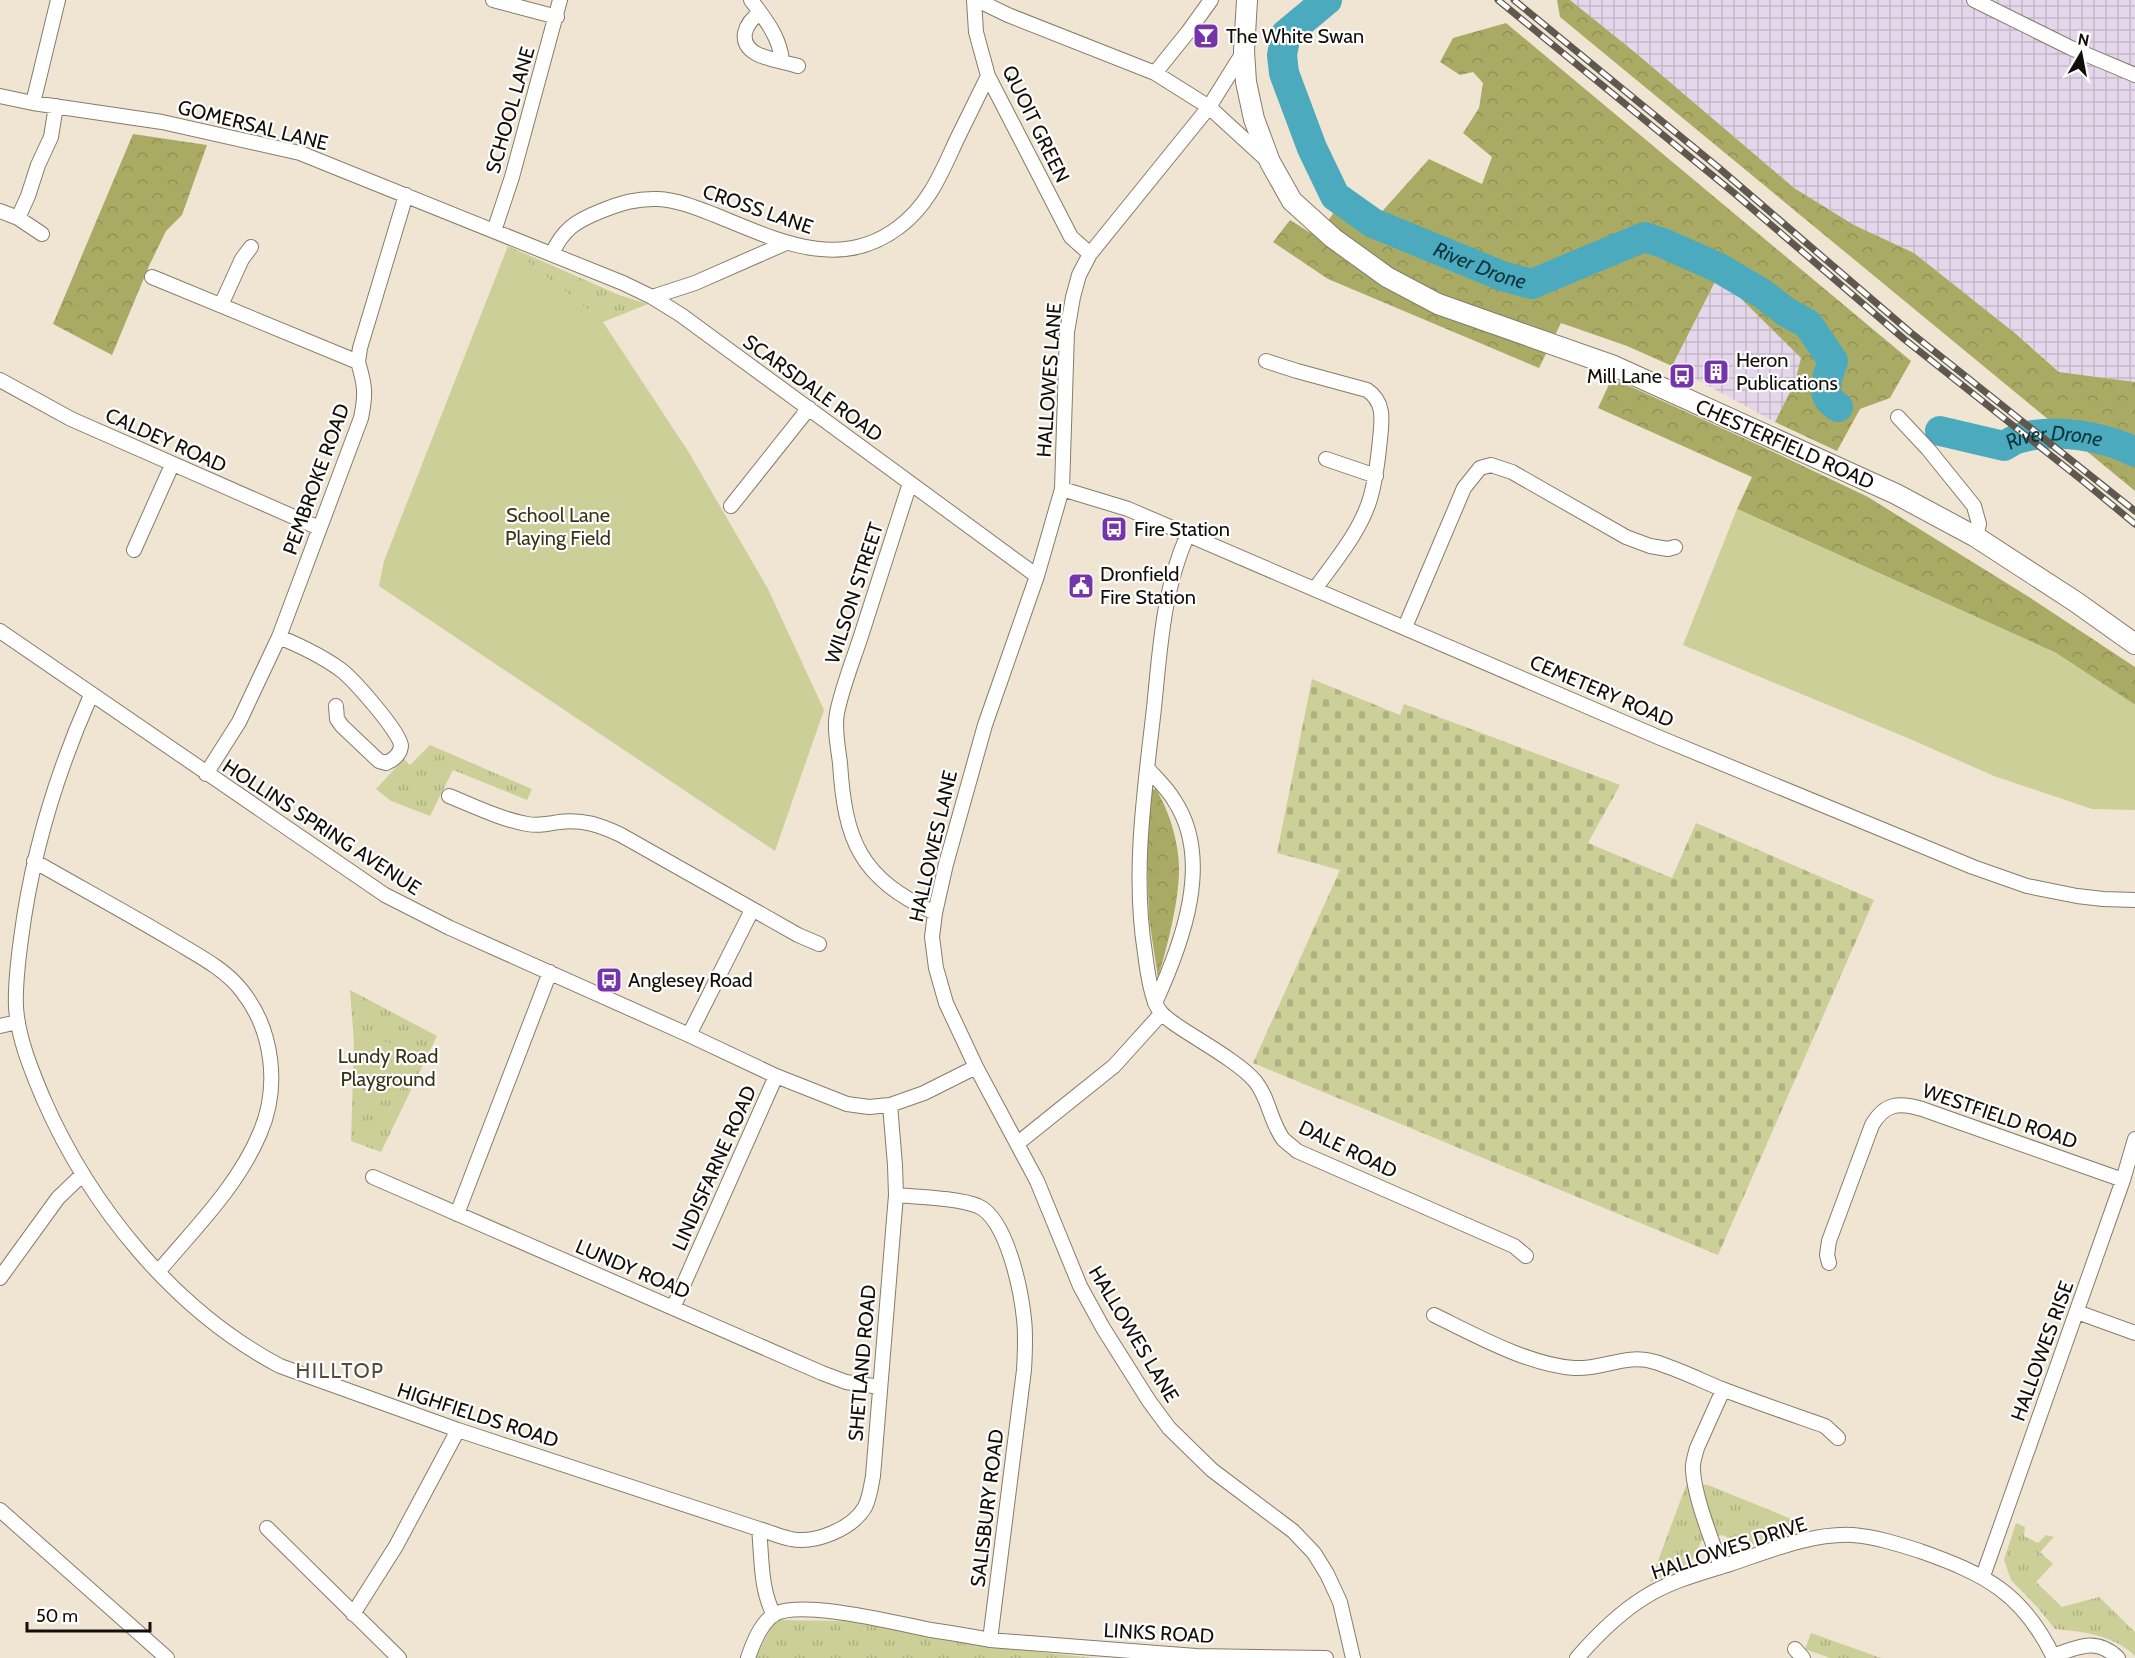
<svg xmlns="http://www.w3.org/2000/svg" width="2135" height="1658" font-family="Cabin,sans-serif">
<defs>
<pattern id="industrial-grid" width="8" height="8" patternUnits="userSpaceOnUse" patternTransform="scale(1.5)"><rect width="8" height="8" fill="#e4d7eb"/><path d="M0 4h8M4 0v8" fill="none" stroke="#c3b7c8"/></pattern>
<pattern id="grass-tufts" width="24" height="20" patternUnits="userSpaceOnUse" patternTransform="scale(1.5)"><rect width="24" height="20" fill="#cccf97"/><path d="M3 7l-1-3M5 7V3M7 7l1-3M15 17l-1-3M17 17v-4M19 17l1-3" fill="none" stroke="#aeb181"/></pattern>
<pattern id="forest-crowns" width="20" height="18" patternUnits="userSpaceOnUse" patternTransform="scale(1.5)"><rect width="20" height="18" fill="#a9ab65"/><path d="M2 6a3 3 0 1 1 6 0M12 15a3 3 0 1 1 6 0" fill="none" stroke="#909256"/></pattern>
<pattern id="cemetery-stones" width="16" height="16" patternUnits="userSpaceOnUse" patternTransform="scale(1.5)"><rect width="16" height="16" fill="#cccf97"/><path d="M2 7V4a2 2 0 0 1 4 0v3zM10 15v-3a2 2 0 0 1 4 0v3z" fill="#aeb181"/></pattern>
</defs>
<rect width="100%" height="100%" fill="#f0e5d2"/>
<path fill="url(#industrial-grid)" d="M1570,0h565v382l-75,-10 -44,-38 -102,-81 -60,-28 -60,-37 -157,-134z
M1718,276l83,82 -6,24 -20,40 -103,-56z"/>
<path fill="url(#grass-tufts)" d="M508,246l111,49 29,9 -45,18z
M430,745l102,44 -5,11 -74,-30 -23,46 -39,-15 -15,-12 28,-30 6,6z
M350,990l87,46 -56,116 -30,-11 3,-98z
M1687,1483l21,2 103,42 -67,20 -21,-12 -21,5 -12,25 -40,17z
M2016,1523l9,4 -1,9 14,7 8,-8 8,2 -14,15 13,12 -17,18 26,25 37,-10 36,35v24c-21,-21 -51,-24 -80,-27l-17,-21 -27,-28 -7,-20z
M775,1620l72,1 137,25 110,12h-339z
M1811,1633l70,25h-51l-25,-9z"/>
<path fill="url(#forest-crowns)" d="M1557,0h13l67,54 157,134 60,37 60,28 102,81 43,38 76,10v109l-575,-474z
M1506,23l405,338 -21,37 -30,11 -23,42 -62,-29 20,-40 6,-24 -83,-82 -46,90 -45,-20 -66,-23 -22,45 -211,-89 -55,-37 17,-22 27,17 30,-44 31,23 51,-57 53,25 10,-27 -29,-24 16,-25 4,-25 -10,-11 -13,3 -20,-13 13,-24z
M133,134l74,11 -25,70 -16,16 -17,35 -37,89 -59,-31z
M1612,378l149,68 107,51 161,100 106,70v38l-79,-52 -319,-144 15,-32 -154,-69z
M1156,789c14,24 24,56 23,84 -1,33 -12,74 -21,105l-9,-60 -2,-62 4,-66z"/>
<path fill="url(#cemetery-stones)" d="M1312,679l88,36 4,-11 216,81 -32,58 84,35 24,-55 178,77 -156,355 -465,-192 87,-193 -63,-17z"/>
<path fill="#cccf97" d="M508,246l95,76 85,129 80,138 56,121 -49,141 -396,-265 5,-25z
M1737,509l319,144 79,52v105l-43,-1 -98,-33 -84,-37 -227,-94z
M375,1037l41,18 1,10 -10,22 -5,-2 -7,15h-12l-22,-33z"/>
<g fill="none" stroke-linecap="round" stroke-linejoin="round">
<g stroke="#4baabd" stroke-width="30">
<path id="s1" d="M1327,0l-41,34 -4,21 2,18 28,75 23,48 38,27 129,53 30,8 112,-47 19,6 56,25 44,26 23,18 22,12 25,37c-6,19 -15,33 5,46"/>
<path id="s2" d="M1940,431l64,15c5,-3 11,-7 16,-8 34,-10 84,-2 115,14"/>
</g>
<g stroke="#867c6b" stroke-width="16">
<path id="minor" d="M493,0l64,17
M751,0c14,19 29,37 31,61
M974,0l2,32 12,44 83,161 19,17
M977,0l31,15 147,58 54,34 59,54
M1974,0l97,48 64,27
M760,13c-15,10 -24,30 -3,41 12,6 28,8 41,12
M1244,51l-35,56 -119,147 -11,21 -6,22 -6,35 -5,157 -25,87 -52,149 -39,139 -11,49 -3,24 4,31 10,35 30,64 61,114 43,105 23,42 46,73 20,27 43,42 81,61 21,22 13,21 13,28 13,56
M1155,73l33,-41 23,-32
M0,96l33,7 129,19 138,31 323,130 29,14 29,18 356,261
M33,103l25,-103
M0,211l18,7 24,16
M18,218l10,-22 10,-31 13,-28 5,-31
M494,231l18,-54 48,-177
M552,254c11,-25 24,-33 49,-43 20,-8 36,-13 57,-12 20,1 39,9 57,16 60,24 124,58 184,12 31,-23 43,-56 59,-90 10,-20 20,-41 30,-61
M152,277l206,85c7,23 8,32 3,56l-82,219 -40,85 -33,52
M652,297l43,-14 91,-40
M221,305l21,-46 9,-12
M1266,361l31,10 70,19c18,12 15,30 13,49 -2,21 -4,40 -10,60 -10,33 -35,62 -55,90
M358,362l2,-14 46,-153
M0,380l71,39 248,109
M1898,417l30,32 46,57 5,18 -3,13
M1326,459l50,17
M910,483c-17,52 -33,104 -50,156 -8,24 -18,49 -23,74 -3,15 1,34 3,50 5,79 20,115 95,150
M1062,489l66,20 530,228 315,130 54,19 50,10 26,3 32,1
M731,506l78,-98
M1188,534c-25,55 -28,115 -34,174 -9,80 -22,164 -9,245 2,16 4,33 10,49 3,9 9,14 17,20 22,16 66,39 83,59 14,17 15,40 28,58 4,4 10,8 14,12l217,95 12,10
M134,550l38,-85
M1405,627l59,-139 16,-20 11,-3 21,7 114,65 24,9 18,3 7,-2
M0,631l385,264 65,33 239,107 87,41 71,28 22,3 21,-2 34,-12 52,-26
M279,637c22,9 43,19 62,33 12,9 60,63 60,76 -1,9 -8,14 -15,17l-7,-2 -37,-35 -5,-7 -1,-13
M91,695c-35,79 -59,157 -70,244 -3,22 -6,45 -5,68 2,31 15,62 27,91 47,108 131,212 237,268l178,64 301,99c11,3 21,8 32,10 24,5 61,-10 74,-32 5,-10 6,-21 8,-31l23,-281 -1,-30 -5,-60
M1147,768c9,10 20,20 27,32 40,60 8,144 -19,203
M449,796c25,10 51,23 78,28 12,2 21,0 32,-2 24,-3 41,3 62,13l177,100 21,9
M34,861c47,27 95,53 142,81 23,14 49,27 66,49 31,39 38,96 18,142 -22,53 -66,96 -102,139
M0,1026l18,-4
M689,1035l63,-125
M1018,1143l96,-77 47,-52
M373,1177l449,196 24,9 34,5
M457,1214l93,-242
M1829,1263l-2,-8 2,-14 43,-116c13,-22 27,-23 50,-16l201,71
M0,1278l58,-80 25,-24
M673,1308l103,-232
M2077,1312l58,21
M1434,1315c41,20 95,50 140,53 28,2 52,-15 81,-6 23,7 45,18 67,27 34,13 69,25 103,37l13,12
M0,1510l167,148
M267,1528l132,130
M759,1529c3,28 1,60 15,86
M1721,1567c-9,-27 -26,-68 -28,-96 -1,-8 2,-15 4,-23l26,-58
M1983,1576l140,-396 12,-41
M353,1614l43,-68 62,-116
M990,1640l206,16 130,2
M1795,1649l8,9
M2053,1656c25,-9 43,-19 65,2
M748,1658c5,-15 12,-33 25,-43 26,-17 126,9 158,15 20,3 39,6 59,10l34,-270c1,-17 2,-34 0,-51 -3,-29 -17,-100 -46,-113 -20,-8 -59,-9 -82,-11
M1577,1658c20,-23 42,-45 68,-61 25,-16 56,-24 85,-33 39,-13 81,-31 123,-29 23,2 45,9 67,16 65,23 103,42 134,107"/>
</g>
<g stroke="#867c6b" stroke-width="22">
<path id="secondary" d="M1247,0l-3,51 2,31 8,37 16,43 22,39 41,37 54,39 51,27 176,62 282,128 80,43 100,65 59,42"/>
</g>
<use href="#minor" stroke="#fff" stroke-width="14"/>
<use href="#secondary" stroke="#fff" stroke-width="20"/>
<g stroke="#5f584e" stroke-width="7">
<path id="rail" d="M1498,0l236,193 170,146 179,142 52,43
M1514,0l205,168 191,164 225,179"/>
</g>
<use href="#rail" stroke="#fff" stroke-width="4.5" stroke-dasharray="14" stroke-linecap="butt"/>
</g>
<defs>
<g id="bar-square" transform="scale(1.35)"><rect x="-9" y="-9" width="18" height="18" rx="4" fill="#7534a9" stroke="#fff"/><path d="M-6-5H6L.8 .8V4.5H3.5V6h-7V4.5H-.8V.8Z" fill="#fff"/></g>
<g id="building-square" transform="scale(1.35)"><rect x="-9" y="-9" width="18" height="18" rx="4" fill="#7534a9" stroke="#fff"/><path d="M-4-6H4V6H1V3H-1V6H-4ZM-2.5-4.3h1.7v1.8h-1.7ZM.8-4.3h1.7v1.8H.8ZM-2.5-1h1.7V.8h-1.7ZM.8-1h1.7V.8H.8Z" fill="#fff"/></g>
<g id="bus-square" transform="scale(1.35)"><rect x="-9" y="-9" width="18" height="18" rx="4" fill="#7534a9" stroke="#fff"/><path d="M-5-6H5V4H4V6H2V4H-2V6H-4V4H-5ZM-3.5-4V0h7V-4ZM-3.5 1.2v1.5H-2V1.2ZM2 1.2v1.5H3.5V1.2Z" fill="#fff"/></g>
<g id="civic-square" transform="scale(1.35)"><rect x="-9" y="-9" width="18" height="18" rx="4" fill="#7534a9" stroke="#fff"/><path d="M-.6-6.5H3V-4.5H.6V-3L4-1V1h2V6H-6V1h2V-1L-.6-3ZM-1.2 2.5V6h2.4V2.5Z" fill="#fff"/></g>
</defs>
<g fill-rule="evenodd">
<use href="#bar-square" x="1206" y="36"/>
<use href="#building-square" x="1716" y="372"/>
<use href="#bus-square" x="1682" y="376"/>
<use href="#bus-square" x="1114" y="529"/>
<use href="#civic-square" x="1081" y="586"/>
<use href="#bus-square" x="609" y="980"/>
</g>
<g text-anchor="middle" stroke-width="4.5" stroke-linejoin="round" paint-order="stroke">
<g font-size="20" fill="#120e08" stroke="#fff" text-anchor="start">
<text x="1226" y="43">The White Swan</text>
<text x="1736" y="367">Heron<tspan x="1736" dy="23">Publications</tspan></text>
<text x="1662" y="383" text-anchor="end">Mill Lane</text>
<text x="1134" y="536">Fire Station</text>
<text x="1100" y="581">Dronfield<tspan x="1100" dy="23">Fire Station</tspan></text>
<text x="628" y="987">Anglesey Road</text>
</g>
<g font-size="20" fill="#120e08" stroke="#fff">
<text transform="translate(510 110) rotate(-74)" y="7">SCHOOL LANE</text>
<text transform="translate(1036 124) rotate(64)" y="7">QUOIT GREEN</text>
<text transform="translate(253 125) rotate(14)" y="7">GOMERSAL LANE</text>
<text transform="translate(758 209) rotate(19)" y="7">CROSS LANE</text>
<text transform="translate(1049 380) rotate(-86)" y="7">HALLOWES LANE</text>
<text transform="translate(813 388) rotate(36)" y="7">SCARSDALE ROAD</text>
<text transform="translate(166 440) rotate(24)" y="7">CALDEY ROAD</text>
<text transform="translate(1785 444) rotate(24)" y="7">CHESTERFIELD ROAD</text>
<text transform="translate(316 479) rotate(-70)" y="7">PEMBROKE ROAD</text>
<text transform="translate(854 593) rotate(-72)" y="7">WILSON STREET</text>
<text transform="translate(1602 691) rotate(23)" y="7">CEMETERY ROAD</text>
<text transform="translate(322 827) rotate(33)" y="7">HOLLINS SPRING AVENUE</text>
<text transform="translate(933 846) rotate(-77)" y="7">HALLOWES LANE</text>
<text transform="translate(2000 1116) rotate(19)" y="7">WESTFIELD ROAD</text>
<text transform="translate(1348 1149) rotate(26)" y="7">DALE ROAD</text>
<text transform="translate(714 1168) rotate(-66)" y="7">LINDISFARNE ROAD</text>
<text transform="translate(633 1269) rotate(23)" y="7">LUNDY ROAD</text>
<text transform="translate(1134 1334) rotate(59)" y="7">HALLOWES LANE</text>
<text transform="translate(2042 1351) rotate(-70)" y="7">HALLOWES RISE</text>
<text transform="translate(862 1363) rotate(-85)" y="7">SHETLAND ROAD</text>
<text transform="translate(478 1415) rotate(18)" y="7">HIGHFIELDS ROAD</text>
<text transform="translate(987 1508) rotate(-83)" y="7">SALISBURY ROAD</text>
<text transform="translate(1729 1548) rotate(-18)" y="7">HALLOWES DRIVE</text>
<text transform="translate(1159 1633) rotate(3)" y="7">LINKS ROAD</text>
</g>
<g font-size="20" fill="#353616" stroke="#fff">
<text x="558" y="522">School Lane<tspan x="558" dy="23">Playing Field</tspan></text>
<text x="388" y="1063">Lundy Road<tspan x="388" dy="23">Playground</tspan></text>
</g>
<g font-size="21" font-style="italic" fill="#07363e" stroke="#fff">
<text dy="7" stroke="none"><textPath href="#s1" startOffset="388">River Drone</textPath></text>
<text dy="7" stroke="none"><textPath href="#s2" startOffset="118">River Drone</textPath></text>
</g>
<g font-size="21" letter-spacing="1.5" fill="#554b3c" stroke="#fff">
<text x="340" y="1378">HILLTOP</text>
</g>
</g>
<g transform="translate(2081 54) rotate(10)" stroke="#ffffff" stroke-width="4.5" paint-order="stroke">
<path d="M0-4.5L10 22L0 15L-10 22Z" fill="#120e08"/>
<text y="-9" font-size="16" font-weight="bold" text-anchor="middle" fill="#120e08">N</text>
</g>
<path d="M27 1622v9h123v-9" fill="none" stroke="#120e08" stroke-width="3"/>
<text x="36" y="1622" font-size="18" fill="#120e08" stroke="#ffffff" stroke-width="4.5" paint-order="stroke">50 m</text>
</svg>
